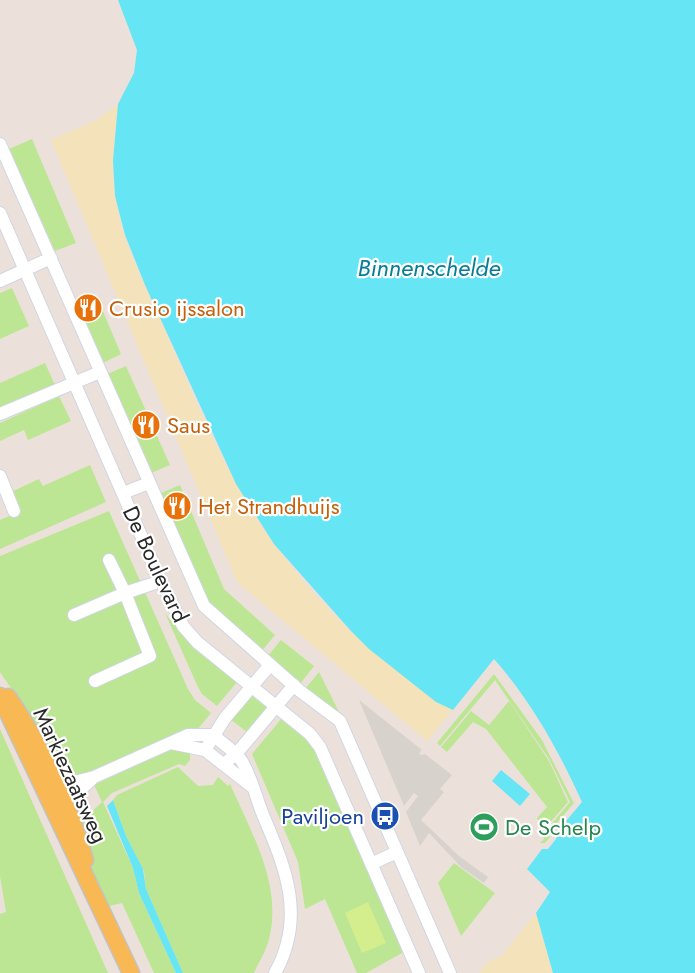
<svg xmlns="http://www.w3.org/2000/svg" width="695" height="973" font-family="Jost,sans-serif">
<rect width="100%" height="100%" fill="#ece1da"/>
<path fill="#bce693" d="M32,139l44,104 -21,8 -46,-102z
M12,288l17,38 -29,13v-46z
M102,309l19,45 -18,9 -20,-46z
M45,363l10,22 -55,25v-27z
M126,366l44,99 -21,9 -44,-99z
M59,396l12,25 -43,19 -4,-10 -24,11v-18z
M90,465l16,37 -106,47v-29l19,-8 -8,-20 28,-13 4,7z
M180,485l44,104 51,46 -14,17 -49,-40 -53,-118z
M109,511l79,178 7,11 16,13 -14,17 -104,42 -30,8 -38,-71 -25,-37v-116z
M165,613l28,35 44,34 -20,24 -15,-12 -5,-9z
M281,640l33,26 -14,18 -33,-27z
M319,672l30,60 -44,-43z
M494,674l48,66 32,63 -24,28 -1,-4 21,-25 -21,-43 -54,-79 -55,66 -3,-3z
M250,694l17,14 -20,24 -17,-13z
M509,701l40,60 19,41 -21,24 3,11 -5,6h-5l4,-4 -7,-21 10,-11 -61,-78 -13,-7 -26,30 -6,-5 30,-36 18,14z
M282,718l30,24 92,210 -38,21h-9l-32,-74 -20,10 -7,-47 -46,-108z
M0,729l108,244h-108v-59l6,-2 -6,-36z
M178,749l12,1v10l-5,6 -6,-2 -67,29 -9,9 30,66 6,25 37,80h-22l-32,-70 -17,4 -28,-81 25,-24 -8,-17 75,-35z
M178,767l20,19 15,-1 5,-8 10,9 2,-2c21,48 53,101 39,155 -3,12 -10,23 -15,34h-71l-37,-84 -2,-18 -18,-35 -13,-36 4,-5z
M454,863l41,30 -34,43 -23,-53z"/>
<path fill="#f4e2ba" d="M118,104c-3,30 -7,60 -3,91 6,45 30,90 48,131 31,71 66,157 111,218 34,46 75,90 120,124 19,15 37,31 59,42l-26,31 -190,-159 -186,-442 46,-20z
M536,913l17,60h-74l9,-11 15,-7z"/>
<path fill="#d4ee8e" d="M368,902l18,41 -24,10 -17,-40z"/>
<path fill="#d8d2cd" d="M359,700l63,50 -3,3 2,2 4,-1 27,21 -12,14 4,3 -23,28 38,36 29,21 -4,6 -23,-16 -32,-34 -9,13 -14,-34 12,-16 -4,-3 -10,13z"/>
<path fill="#66e5f5" d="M118,0h577v973h-142l-17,-60 14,-21 -23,-23 15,-20h6l8,-10v-6l26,-31c-23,-51 -51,-101 -88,-143l-41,51 -17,-8 -67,-53 -18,-18 -77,-87 -38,-60 -91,-199 -20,-50 -10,-39 -2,-35 5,-57 16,-31 3,-23z
M501,770l29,24 -10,12 -28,-25z
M113,800l13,36 17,33 3,20 37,84h-7l-37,-80 -6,-25 -26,-62z"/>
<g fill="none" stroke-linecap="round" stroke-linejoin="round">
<g stroke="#cfd6e3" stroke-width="14">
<path id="minor" d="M0,144l204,462 96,85 40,30 110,252
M0,213l161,368 22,45 14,16 113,92 10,13 99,226
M0,281l51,-23
M0,414l100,-42
M0,476l14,35
M123,493l26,-10
M109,560l16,33 36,-12
M74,615l51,-22 25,63 -55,25
M171,743l34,7 46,36
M205,750l20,-32 45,-53
M224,764l12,-10 58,-69
M52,794l15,-10 27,-7 94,-42h25c9,8 21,15 28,25 10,15 15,38 22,55 23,54 43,102 12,158
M57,798l24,-9 10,-9
M371,864l26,-12"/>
</g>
<g stroke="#c3c3c3" stroke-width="19">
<path id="major" d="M0,696l131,277
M8,697c32,46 62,110 77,163"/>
</g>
<use href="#minor" stroke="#fff" stroke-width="12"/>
<use href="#major" stroke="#f8b853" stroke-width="16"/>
</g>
<defs>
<g id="restaurant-disc" transform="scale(1.5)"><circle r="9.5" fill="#e8710a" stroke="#fff"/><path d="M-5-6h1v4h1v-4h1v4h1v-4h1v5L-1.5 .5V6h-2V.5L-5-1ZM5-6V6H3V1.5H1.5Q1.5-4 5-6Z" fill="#fff"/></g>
<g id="bus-disc" transform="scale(1.5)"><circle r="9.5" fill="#1a4fb4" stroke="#fff"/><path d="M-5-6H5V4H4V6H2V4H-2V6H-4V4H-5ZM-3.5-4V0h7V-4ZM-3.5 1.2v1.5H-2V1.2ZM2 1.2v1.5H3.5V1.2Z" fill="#fff"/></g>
<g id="stadium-disc" transform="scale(1.5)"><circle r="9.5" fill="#2e9e5b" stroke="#fff"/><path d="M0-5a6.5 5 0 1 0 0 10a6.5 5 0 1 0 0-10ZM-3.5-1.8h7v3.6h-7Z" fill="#fff"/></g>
</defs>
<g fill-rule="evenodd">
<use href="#restaurant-disc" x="88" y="308"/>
<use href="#restaurant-disc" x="146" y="425"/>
<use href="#restaurant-disc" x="177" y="506"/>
<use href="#bus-disc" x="385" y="816"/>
<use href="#stadium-disc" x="484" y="827"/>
</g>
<g text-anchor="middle" stroke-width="4.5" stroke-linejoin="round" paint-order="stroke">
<g font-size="22" fill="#c56008" stroke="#fff" text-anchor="start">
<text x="109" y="316">Crusio ijssalon</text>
<text x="167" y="433">Saus</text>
<text x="198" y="514">Het Strandhuijs</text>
</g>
<g font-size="22" fill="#292929" stroke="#fff">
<text transform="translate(156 564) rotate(65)" y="8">De Boulevard</text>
<text transform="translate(71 775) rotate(65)" y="8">Markiezaatsweg</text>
</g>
<g font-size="22" fill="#164399" stroke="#fff" text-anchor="end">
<text x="364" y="824">Paviljoen</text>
</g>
<g font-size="22" fill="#27864d" stroke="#fff" text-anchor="start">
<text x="505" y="835">De Schelp</text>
</g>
<g font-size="24" font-style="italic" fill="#077d99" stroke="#fff">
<text x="429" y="276">Binnenschelde</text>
</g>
</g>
</svg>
